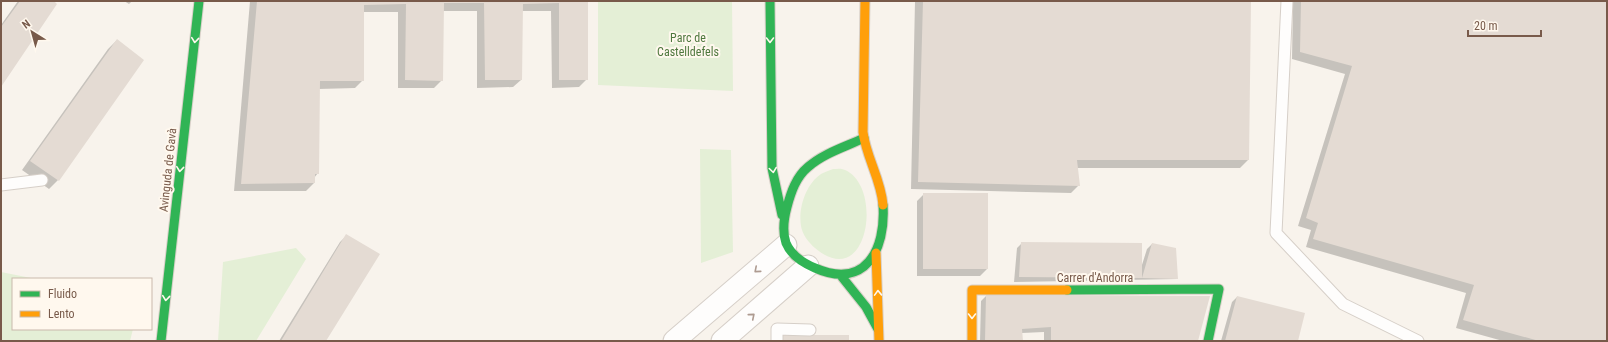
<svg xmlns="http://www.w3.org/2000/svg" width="1608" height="342" font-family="'Roboto Condensed',sans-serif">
<rect width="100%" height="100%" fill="#f8f3ec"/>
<path fill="#e4efd6" d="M598,1h134l1,90 -135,-6z
M700,149l31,1 2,102 -32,11z
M833,169c3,0 8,-1 12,1 39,17 23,123 -30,78 -6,-5 -13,-14 -14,-22 -3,-18 5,-42 20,-52 3,-2 8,-3 12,-5z
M296,248l10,11 -50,82h-38l5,-79z
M1,272l35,7h-23v50h120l-3,12h-129z"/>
<path fill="#0003" d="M18,1h34l-51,84v-60z
M124,1h8l-3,3z
M250,1h337v78l-8,8 -27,1 -1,-77h-29l-1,69 -8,7 -36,1v-77h-34l-1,69 -8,8h-36v-76h-35v68l-8,8 -36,1 -1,84 -4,5v5l-8,8h-72z
M915,1h335l-2,159 -8,8h-163l2,17 -8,8 -160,-4z
M1293,1h314v340h-104l-47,-13 10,-35 -160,-46 5,-17 -13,-4 47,-152 -53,-15z
M117,40l-59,140 -9,9 -27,-19 86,-121z
M924,194l63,75 -7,7h-63v-75z
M347,235l-22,106h-46l61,-99z
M1022,243l119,25 6,-19 5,-5 25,35 -163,3 3,-34z
M986,296l211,45h-153v-9l-22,1v8h-42l1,-40z
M1237,297l60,44h-76l11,-39z"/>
<path fill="#e4dbd3" d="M20,1h34l3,3 -56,83v-60z
M257,1h331v79h-29v-77l-36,1 -1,76h-37l-1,-77h-40l-1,78 -38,-1 1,-76 -42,1v76h-44l-1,93h-4v9l-74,1z
M923,1h328l-2,159h-172l3,26 -162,-4z
M1301,1h306v340h-68l-76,-21 11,-35 -161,-46 5,-16 -12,-5 46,-152 -52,-14z
M117,39l27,21 -85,121 -29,-20z
M923,193h65v76h-65z
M346,234l34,20 -54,87h-45z
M1021,242l121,1v35l-123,-1z
M1152,243l24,5 2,31 -36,-1z
M986,295l224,1 -12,45h-147v-14l-29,2 1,12h-38z
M1237,296l68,17 -7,28h-73z
M781,335h68v6h-68z"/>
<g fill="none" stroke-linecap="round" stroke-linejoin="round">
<g stroke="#d6cfc8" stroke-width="13">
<path id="lane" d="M1287,1l-11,232 67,71 75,37
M1,185l41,-5
M777,341v-12l33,1"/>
</g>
<g stroke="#d6cfc8" stroke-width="23">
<path id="street" d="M674,341l112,-96
M722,341l86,-75"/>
</g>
<g stroke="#d8d0c8" stroke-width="11">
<path id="fast" d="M770,1l2,167 10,47
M864,138c-19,9 -40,15 -56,29 -12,10 -17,25 -21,40 -3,11 -5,24 -1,36 5,12 17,20 29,25 50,22 71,-18 68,-63
M842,277l24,30 12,22
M1067,290l152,-1 -11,52
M161,341l38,-340"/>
</g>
<g stroke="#d8d0c8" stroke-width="11">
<path id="slow" d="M865,1l-2,131c3,25 18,47 20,73
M876,253l3,88
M972,341v-51h95"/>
</g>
<use href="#lane" stroke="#fefdfc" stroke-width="11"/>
<use href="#street" stroke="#fefdfc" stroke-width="21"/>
<use href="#fast" stroke="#30b455" stroke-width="9"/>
<use href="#slow" stroke="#ff9f0a" stroke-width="9"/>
</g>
<defs><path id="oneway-chevron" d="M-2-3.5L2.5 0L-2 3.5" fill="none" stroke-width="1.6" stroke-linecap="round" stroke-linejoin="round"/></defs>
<g stroke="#fff8ee">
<use href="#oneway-chevron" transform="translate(195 40) rotate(96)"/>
<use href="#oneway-chevron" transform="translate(770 40) rotate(90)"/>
<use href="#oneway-chevron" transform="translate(180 169) rotate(96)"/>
<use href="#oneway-chevron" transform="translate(773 170) rotate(82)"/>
<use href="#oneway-chevron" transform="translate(878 293) rotate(-92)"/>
<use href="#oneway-chevron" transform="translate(166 298) rotate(96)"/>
<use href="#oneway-chevron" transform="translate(972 316) rotate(90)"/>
</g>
<g stroke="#ae9b91">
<use href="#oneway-chevron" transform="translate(757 270) rotate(139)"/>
<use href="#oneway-chevron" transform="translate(752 316) rotate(-40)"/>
</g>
<g text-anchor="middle" stroke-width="4" stroke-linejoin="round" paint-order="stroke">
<g font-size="12" fill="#4f783e" stroke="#fff8ee">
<text x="688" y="42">Parc de<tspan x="688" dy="14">Castelldefels</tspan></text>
</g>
<g font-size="12" fill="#785a4a" stroke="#fff8ee">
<text transform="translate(168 170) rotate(-84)" y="4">Avinguda de Gavà</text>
<text x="1095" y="282">Carrer d'Andorra</text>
</g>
</g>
<rect width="1608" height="342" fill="none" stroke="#785a4a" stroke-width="4"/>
<rect x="12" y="278" width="140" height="52" fill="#fff8ee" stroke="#c9b9ac"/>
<rect x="20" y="291" width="20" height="6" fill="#30b455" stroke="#c9b9ac"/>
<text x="48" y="298" font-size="12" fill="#785a4a">Fluido</text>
<rect x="20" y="311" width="20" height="6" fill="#ff9f0a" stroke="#c9b9ac"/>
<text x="48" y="318" font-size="12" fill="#785a4a">Lento</text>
<g transform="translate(32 32) rotate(323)" stroke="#fff8ee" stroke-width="3" paint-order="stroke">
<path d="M0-3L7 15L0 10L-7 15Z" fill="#785a4a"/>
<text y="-6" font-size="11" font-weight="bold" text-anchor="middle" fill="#785a4a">N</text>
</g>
<path d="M1468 30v6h73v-6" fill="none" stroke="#785a4a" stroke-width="2"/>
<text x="1474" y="30" font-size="12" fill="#785a4a" stroke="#fff8ee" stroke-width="3" paint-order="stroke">20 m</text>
</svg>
